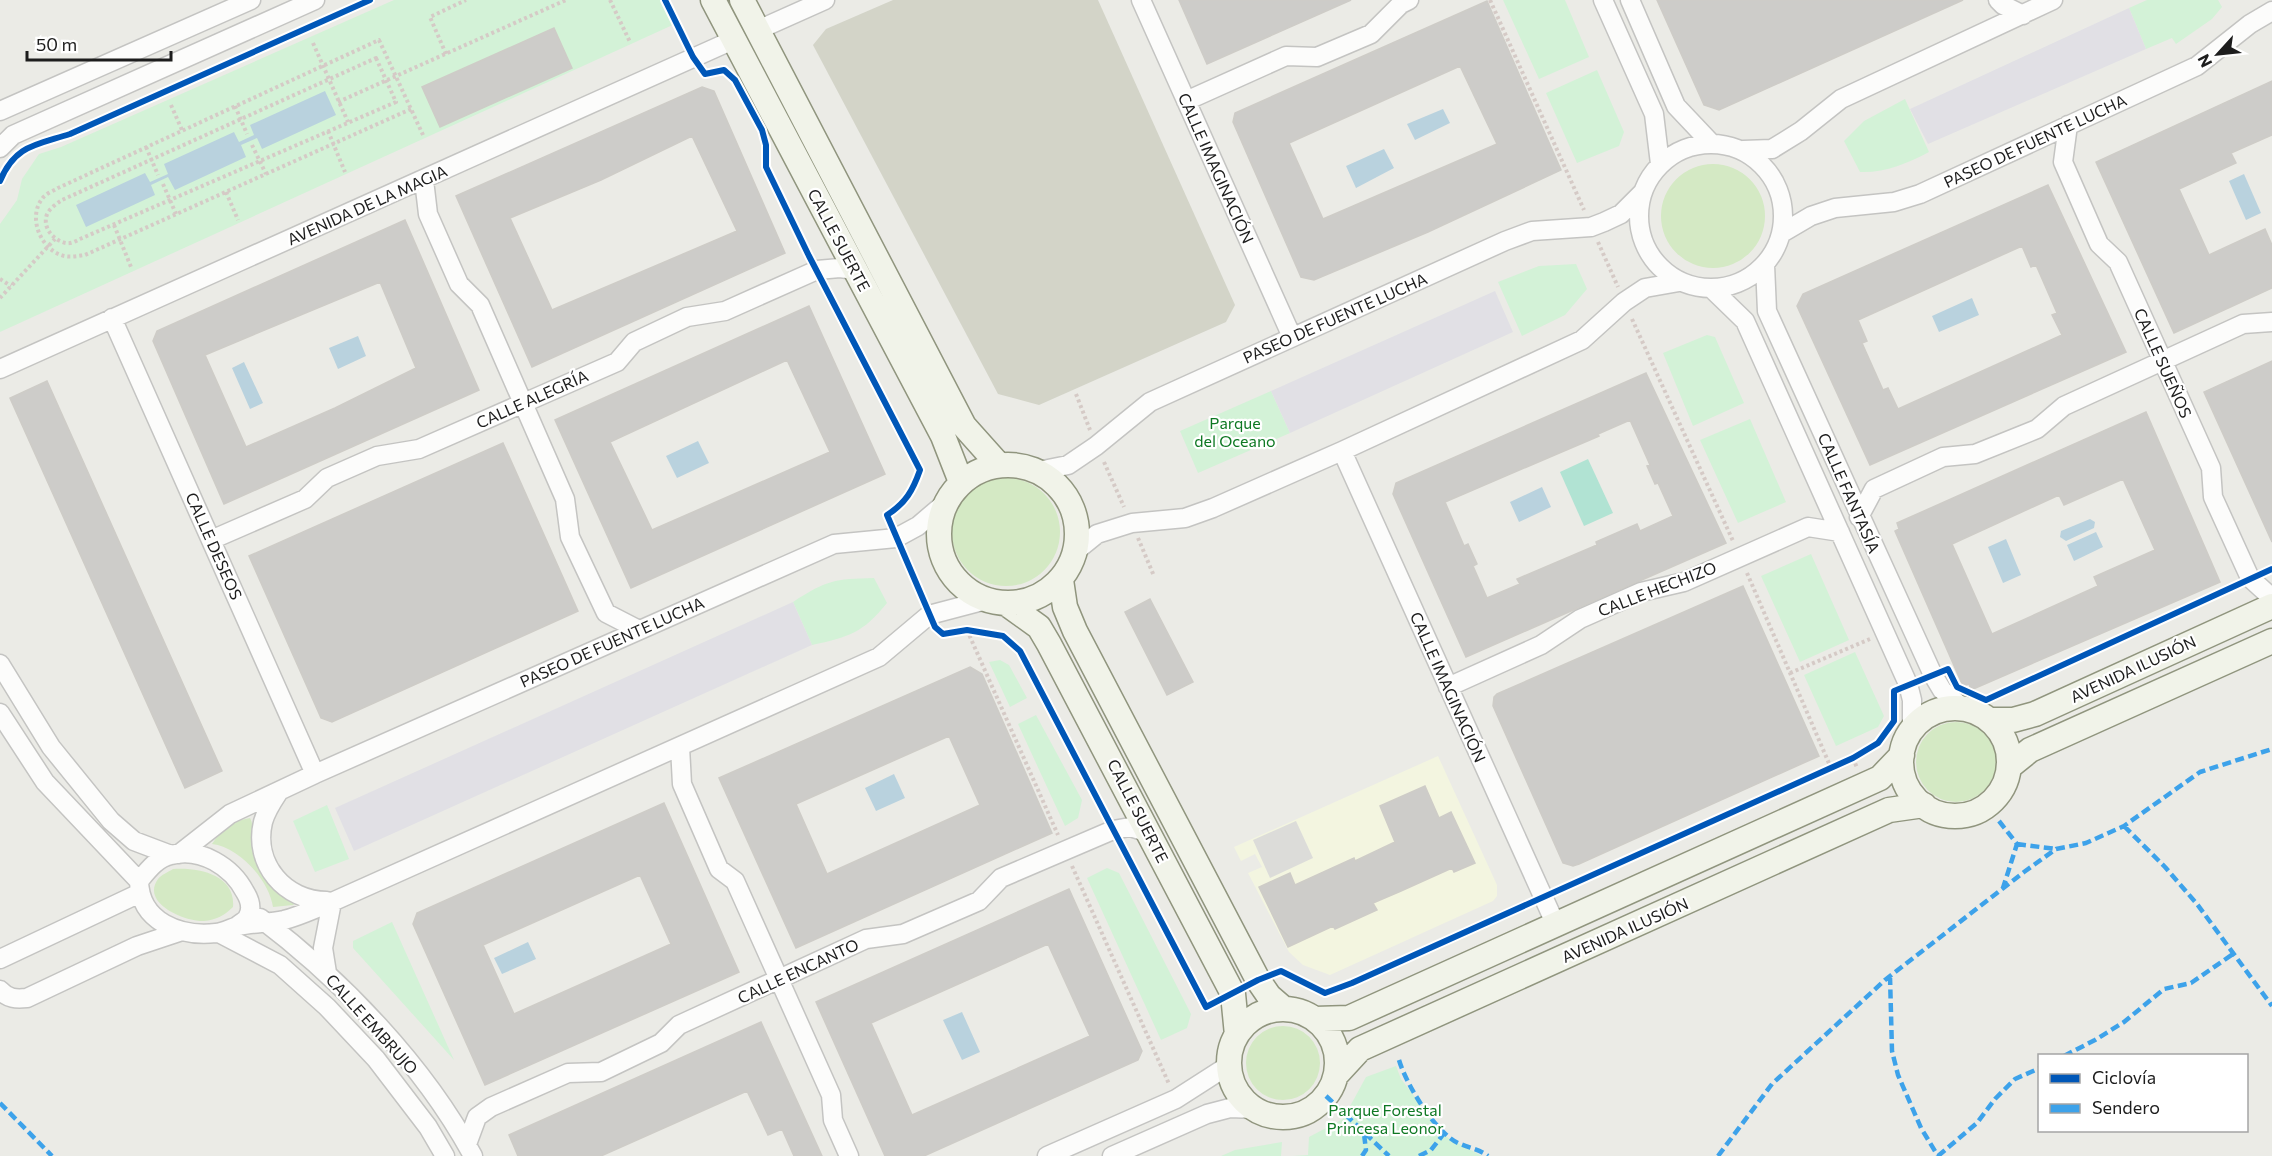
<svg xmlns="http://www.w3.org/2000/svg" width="2272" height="1156" font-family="Commissioner,sans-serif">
<rect width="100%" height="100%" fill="#ebebe6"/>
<path fill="#f3f5e0" d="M1438,756l59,129v11l-4,5 -163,74 -27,-10 -14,-13 -41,-79 14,-6 -7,-13 -14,7 -7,-14z"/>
<path fill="#d3d4c8" d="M893,0h205l137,305 -9,17 -187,83 -41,-11 -185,-349 13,-16z"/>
<path fill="#d4e9c4" d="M1661 216a52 52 0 1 1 104 0a52 52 0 1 1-104 0Z
M952 532a54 54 0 1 1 108 0a54 54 0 1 1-108 0Z
M1916 762a40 40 0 1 1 80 0a40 40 0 1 1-80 0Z
M250,818c4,7 2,15 3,23 1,28 20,52 46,60l-6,4 -20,2c-4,-27 -34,-60 -61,-63 8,-13 22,-24 38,-26z
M173,869c26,-2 63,6 60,38 -8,8 -17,13 -29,14 -17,1 -64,-17 -46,-42 3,-4 10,-7 15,-10z
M1246 1063a37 37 0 1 1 74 0a37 37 0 1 1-74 0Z"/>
<path fill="#d3f2d7" d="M394,0h273l10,23 -677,309v-108l17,-24 5,-21 17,-25 22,-7z
M1503,0h62l24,57 -50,22z
M2147,0h71l4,7 -10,12 -36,25 -4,-6 -26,11 -17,-41z
M1597,70l27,62 -5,14 -42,17 -31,-70z
M1905,99l24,53c-23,12 -44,21 -69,20l-16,-31 20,-20z
M1576,264l11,25 -22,26 -43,21 -24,-54 41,-16z
M1707,335l8,2 29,66 -51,23 -30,-73z
M1271,391l19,42 -92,40 -18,-42z
M1750,419l36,83 -48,21 -38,-83z
M1811,554l38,86 -49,22 -39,-86z
M874,578l13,25c-24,30 -38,34 -75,42l-19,-43c34,-22 41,-23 81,-24z
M1855,652l29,64 -6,11 -42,19 -32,-71z
M1000,660l9,5 18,33 -17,9 -21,-45z
M1036,715l46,85 -4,18 -13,8 -47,-102z
M327,805l22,54 -34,13 -22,-51z
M1107,868l12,5 72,141 -4,14 -26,12 -74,-162z
M392,922l62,138 -101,-112v-7z
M1396,1066l5,13 44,57 37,20h-189l15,-1 1,-18 34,-18 23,-42z
M1282,1142l-1,14h-60l14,-6z"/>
<path fill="#b1e3d3" d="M1588,459l25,54 -29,13 -24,-54z"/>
<path fill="#dcdcd9" d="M1296,821l17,37 -43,20 -17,-38z"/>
<path fill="#e1e0e5" d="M2129,8l17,41 -218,95 -18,-35z
M1495,291l18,41 -223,101 -19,-42z
M793,602l19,43 -458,206 -19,-43z"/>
<path fill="#b9d2de" d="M325,91l11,24 -74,34 -5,-11 -16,7 5,12 -71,33 -7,-13 -17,8 4,10 -69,32 -10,-22 69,-32 5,9 18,-8 -4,-10 70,-32 5,10 15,-7 -4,-10z
M1443,109l7,14 -35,17 -8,-16z
M1384,149l10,19 -38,20 -10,-22z
M2244,174l17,39 -15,7 -17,-39z
M1972,298l7,17 -40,17 -7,-16z
M358,336l8,20 -28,13 -9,-21z
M244,362l19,41 -13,6 -18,-41z
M698,441l11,22 -32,15 -11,-22z
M1542,487l9,20 -32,15 -9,-20z
M2090,519l5,3 -1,6 -28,13 -6,-4 1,-6z
M2096,532l7,15 -29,14 -7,-16z
M2006,539l15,36 -18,8 -15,-36z
M894,774l11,24 -29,13 -11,-23z
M528,942l8,17 -34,15 -8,-16z
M962,1012l18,40 -18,8 -19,-40z"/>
<path fill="#cdccc9" stroke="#ceccc7" stroke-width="1.5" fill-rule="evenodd" d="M1179,0h172l-144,64z
M1657,0h306l-244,110 -15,-5z
M1487,1l74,169 -133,62 -114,48 -13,-3 -68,-155 2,-9zM1460,66l37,78 -174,75 -34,-76z
M554,28l18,40 -132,59 -18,-40z
M2272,81v54l-41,18 5,10 -57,26 30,66 56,-26 7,16v43l-98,45 -78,-171z
M702,87l12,4 71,162 -253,114 -76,-171zM692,136l45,95 -185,79 -42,-92 91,-38z
M2048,185l78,167 -256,113 -73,-159 6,-12zM2022,246l9,21 5,-2 21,48 -5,2 10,20 -164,74 -10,-21 -5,2 -21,-47 5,-2 -9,-21z
M405,220l74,170 -255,114 -71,-163 4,-10zM380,282l36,86 -81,40 -89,39 -41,-92z
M809,306l76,168 -254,114 -76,-168zM787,360l43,92 -178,78 -42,-88z
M2272,361v181l-68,-150z
M1646,373l80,170 -260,114 -73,-163 3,-11zM1630,420l20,45 -3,1 8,18 3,-1 15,33 -33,15 -3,-7 -41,18 1,3 -80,34 3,5 -33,14 -14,-32 4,-2 -9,-20 -4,2 -19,-44 154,-66 -1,-2z
M47,381l175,390 -37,17 -175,-390z
M2146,412l74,170 -249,108 -2,-6 -6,2 -68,-155 4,-2 -2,-6zM2123,479l32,71 -61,27 4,9 -106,48 -40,-90 107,-49 5,10z
M503,443l75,168 -246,111 -11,-4 -72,-162z
M1743,586l76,170 -240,108 -6,2 -10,-3 -70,-157 1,-9 3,-3z
M1150,599l43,83 -26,13 -42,-83z
M970,667l12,7 70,159 -256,115 -77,-170zM949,736l31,69 -153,69 -31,-70z
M1425,786l14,32 12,-6 24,51 -21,9 -2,-4 -51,23 -28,12 4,7 -42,19 -2,-3 -45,21 -29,-60 31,-14 5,12 59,-27 1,3 40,-19 -15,-36z
M664,803l75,169 -254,113 -72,-161 4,-11zM640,875l31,69 -157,70 -31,-69z
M1069,889l73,162 -4,9 -214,96h-39l-69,-154zM1048,944l42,92 -178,79 -41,-92z
M761,1022l61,134h-28l-12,-27 -14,6 -21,-44 -146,65h-83l-9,-21z"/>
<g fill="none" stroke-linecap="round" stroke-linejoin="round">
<g stroke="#c4c4c2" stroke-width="21">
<path id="street" d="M1141,0l151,337
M1603,0l51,114 6,50
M1630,0l46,106 35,37
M1998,0l5,5 20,10
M758,30l67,-30
M1186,101l100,-45 31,1 54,-23 30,-30 8,-4
M0,111l251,-111
M2068,125l-5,37 36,82 19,18 93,206 2,29 37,81 22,20
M1639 216a72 72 0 1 1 144 0a72 72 0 1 1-144 0Z
M0,148l13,-13 302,-135
M1743,150l29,-1 29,-18 40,-32 212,-99
M424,180l4,34 31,70 21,21 85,194 5,38 36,76 33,17
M1782,233l29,-17 24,-8 59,-6 26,-8 277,-128 53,-42 22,-13
M1765,265l2,46 166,364 9,15 21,18
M1712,289l33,32 163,363 4,16v30
M112,318l203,456
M0,369l733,-329
M1342,451l213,472
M1038,471l30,-6 28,-19 54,-44 355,-161 27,-10 59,-4 13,-5 17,-8 21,-21
M1859,517l15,-28 69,-32 32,-3 62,-25 27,-23 179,-82 29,-2
M211,540l94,-41 22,-21 50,-22 42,-7 198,-87 17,-20 53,-25 38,-6 92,-41 23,-2 15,2
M1076,551l21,-17 35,-11 53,-5 28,-10 129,-57 240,-111 42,-38 21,-14 34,-6
M0,664l51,83 60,74 23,20 37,14
M1448,687l93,-42 39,-26 61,-27 43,-10 124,-55 32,5
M0,713l45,69 94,99
M680,747l2,37 37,85 16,12 96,214 2,25 16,36
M278,793c-6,9 -12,18 -15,29 -10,42 22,79 64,79
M179,854l51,-40 85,-40 519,-230 62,-6 22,-12 27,-23
M260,918c82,62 164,147 213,238
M236,927c3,-3 9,-6 11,-9 6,-9 3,-18 -2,-26 -13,-25 -44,-45 -74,-37 -14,3 -23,15 -32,26 1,41 41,56 77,52 8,-1 15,-5 22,-7 15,-3 31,-3 46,-6 16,-4 32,-12 48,-18
M219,933l61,32 47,42 49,52 52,68 17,29
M0,959l140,-66
M327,973l-4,-25 9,-46 547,-245 50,-42 57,-15
M0,990c8,9 16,9 27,8l110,-52 45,-15
M467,1144l10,-27 14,-10 77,-34 33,-1 60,-29 18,-18 187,-86 37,-5 76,-33 22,-23 112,-48 17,-3 19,6
M1047,1156l129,-57 53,-34
M1112,1156l95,-42 23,-6 25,1"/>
</g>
<g stroke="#90957e" stroke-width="27">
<path id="secondary" d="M713,0l230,436 18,46
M742,0l222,426 34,38
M939 534a69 69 0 1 1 138 0a69 69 0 1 1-138 0Z
M1061,580l4,27 10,24 183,349 11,16 15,13
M1007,604l32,23 10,17 184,350 4,41
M1901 762a54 54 0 1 1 108 0a54 54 0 1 1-108 0Z
M1990,720h23l22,-6 237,-108
M2009,767l21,-17 242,-109
M1229 1063a54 54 0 1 1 108 0a54 54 0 1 1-108 0Z
M1315,1019l34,-1 531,-240 22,-23
M1336,1075l24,-26 529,-239 35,-5"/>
</g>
<path stroke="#d5cac6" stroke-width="4" stroke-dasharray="3 3" stroke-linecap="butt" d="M610,0l20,42
M1490,0l94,210
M313,43l35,79
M446,54l-16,-37 36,-17
M376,58l20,44 -316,137c-4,2 -9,5 -14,4 -11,-2 -22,-13 -20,-25 1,-8 10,-14 16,-18z
M338,102l228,-102
M171,105l11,25
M235,106l12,28
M411,109l-326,146c-8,1 -16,3 -24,0 -21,-7 -33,-38 -19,-56 3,-5 11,-8 16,-11l321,-148 44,95
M328,131l17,41
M252,145l14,29
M146,147l12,28
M163,184l13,30
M226,192l12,28
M114,225l17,42
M1598,242l20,45
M0,279l11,7
M0,298l55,-59
M1632,319l101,222
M1076,394l14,36
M1104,462l20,45
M1138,538l16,38
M1747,573l84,195
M967,630l91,205
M1790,673l80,-34
M1853,758l4,10
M1072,866l97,218"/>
<use href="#street" stroke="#fcfcfb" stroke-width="18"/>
<use href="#secondary" stroke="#f1f3e9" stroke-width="24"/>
<path stroke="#3da2ea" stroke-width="4.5" stroke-dasharray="9 4.5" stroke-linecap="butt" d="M1999,821l18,23 -14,44
M2124,826l41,41 32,37 75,102
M2017,844l39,5
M1890,976l2,75 6,24 23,53 17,28
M2064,1056l31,-16 29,-18 40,-33 27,-6 42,-29
M1399,1060c7,24 36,72 59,83 11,5 21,6 30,13
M1326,1096l63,60
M0,1103l52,53
M1362,1156l4,-6 -2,-16
M1419,1156l12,-6 14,-18
M1718,1156l54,-72 113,-104 139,-108 32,-23 30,-6 38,-17 76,-54 72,-23
M1938,1156l39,-33 18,-24 20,-20 25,-11"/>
<g stroke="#fff" stroke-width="10">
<path id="cycleway" d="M665,0l28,57 12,17 19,-4 11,10 27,50 4,15v22l43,89 111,214c-7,20 -14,33 -33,45l48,112 8,7 24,-4 36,6 17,15 186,356 52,-27 23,-9 44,22 27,-10 501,-225 25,-15 16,-22v-30l54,-22 9,18 29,13 286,-131
M0,181c15,-36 36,-36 70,-47l300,-134"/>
</g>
<use href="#cycleway" stroke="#0057b8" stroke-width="6"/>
</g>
<g text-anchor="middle" stroke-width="4.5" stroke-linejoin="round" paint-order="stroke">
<g font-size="16" fill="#1d1d1d" stroke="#fff">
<text transform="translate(2035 141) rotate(-25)" y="6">PASEO DE FUENTE LUCHA</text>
<text transform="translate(1216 168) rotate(66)" y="6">CALLE IMAGINACIÓN</text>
<text transform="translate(367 205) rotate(-24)" y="6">AVENIDA DE LA MAGIA</text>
<text transform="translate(839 240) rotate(62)" y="6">CALLE SUERTE</text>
<text transform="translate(1335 318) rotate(-24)" y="6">PASEO DE FUENTE LUCHA</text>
<text transform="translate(2163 363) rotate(66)" y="6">CALLE SUEÑOS</text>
<text transform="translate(532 399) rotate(-24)" y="6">CALLE ALEGRÍA</text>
<text transform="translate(1849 493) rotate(66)" y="6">CALLE FANTASÍA</text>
<text transform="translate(214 546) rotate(66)" y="6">CALLE DESEOS</text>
<text transform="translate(1657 589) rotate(-21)" y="6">CALLE HECHIZO</text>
<text transform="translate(612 642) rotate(-24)" y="6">PASEO DE FUENTE LUCHA</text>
<text transform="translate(2133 669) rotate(-25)" y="6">AVENIDA ILUSIÓN</text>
<text transform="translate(1448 687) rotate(66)" y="6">CALLE IMAGINACIÓN</text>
<text transform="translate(1138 811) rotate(63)" y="6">CALLE SUERTE</text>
<text transform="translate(1625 930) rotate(-24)" y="6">AVENIDA ILUSIÓN</text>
<text transform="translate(798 971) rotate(-25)" y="6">CALLE ENCANTO</text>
<text transform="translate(372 1024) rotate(48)" y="6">CALLE EMBRUJO</text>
</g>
<g font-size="16" fill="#0e7823" stroke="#fff">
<text x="1235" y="429">Parque<tspan x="1235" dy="18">del Oceano</tspan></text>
<text x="1385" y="1116">Parque Forestal<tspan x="1385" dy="18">Princesa Leonor</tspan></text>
</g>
</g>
<rect x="2038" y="1054" width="210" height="78" fill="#ffffff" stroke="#a5a5a5" stroke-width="1.5"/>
<rect x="2050" y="1074" width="30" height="9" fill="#0057b8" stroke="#a5a5a5" stroke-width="1.5"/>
<text x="2092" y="1084" font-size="18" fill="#1d1d1d">Ciclovía</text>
<rect x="2050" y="1104" width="30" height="9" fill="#3da2ea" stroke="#a5a5a5" stroke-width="1.5"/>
<text x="2092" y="1114" font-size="18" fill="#1d1d1d">Sendero</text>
<g transform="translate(2218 54) rotate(243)" stroke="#ffffff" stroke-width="4.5" paint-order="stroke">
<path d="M0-4.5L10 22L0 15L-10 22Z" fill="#1d1d1d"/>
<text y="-9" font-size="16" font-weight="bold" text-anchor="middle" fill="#1d1d1d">N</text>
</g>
<path d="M27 51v9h144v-9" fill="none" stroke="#1d1d1d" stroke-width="3"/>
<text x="36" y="51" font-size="18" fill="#1d1d1d" stroke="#ffffff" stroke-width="4.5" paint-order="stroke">50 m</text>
</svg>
